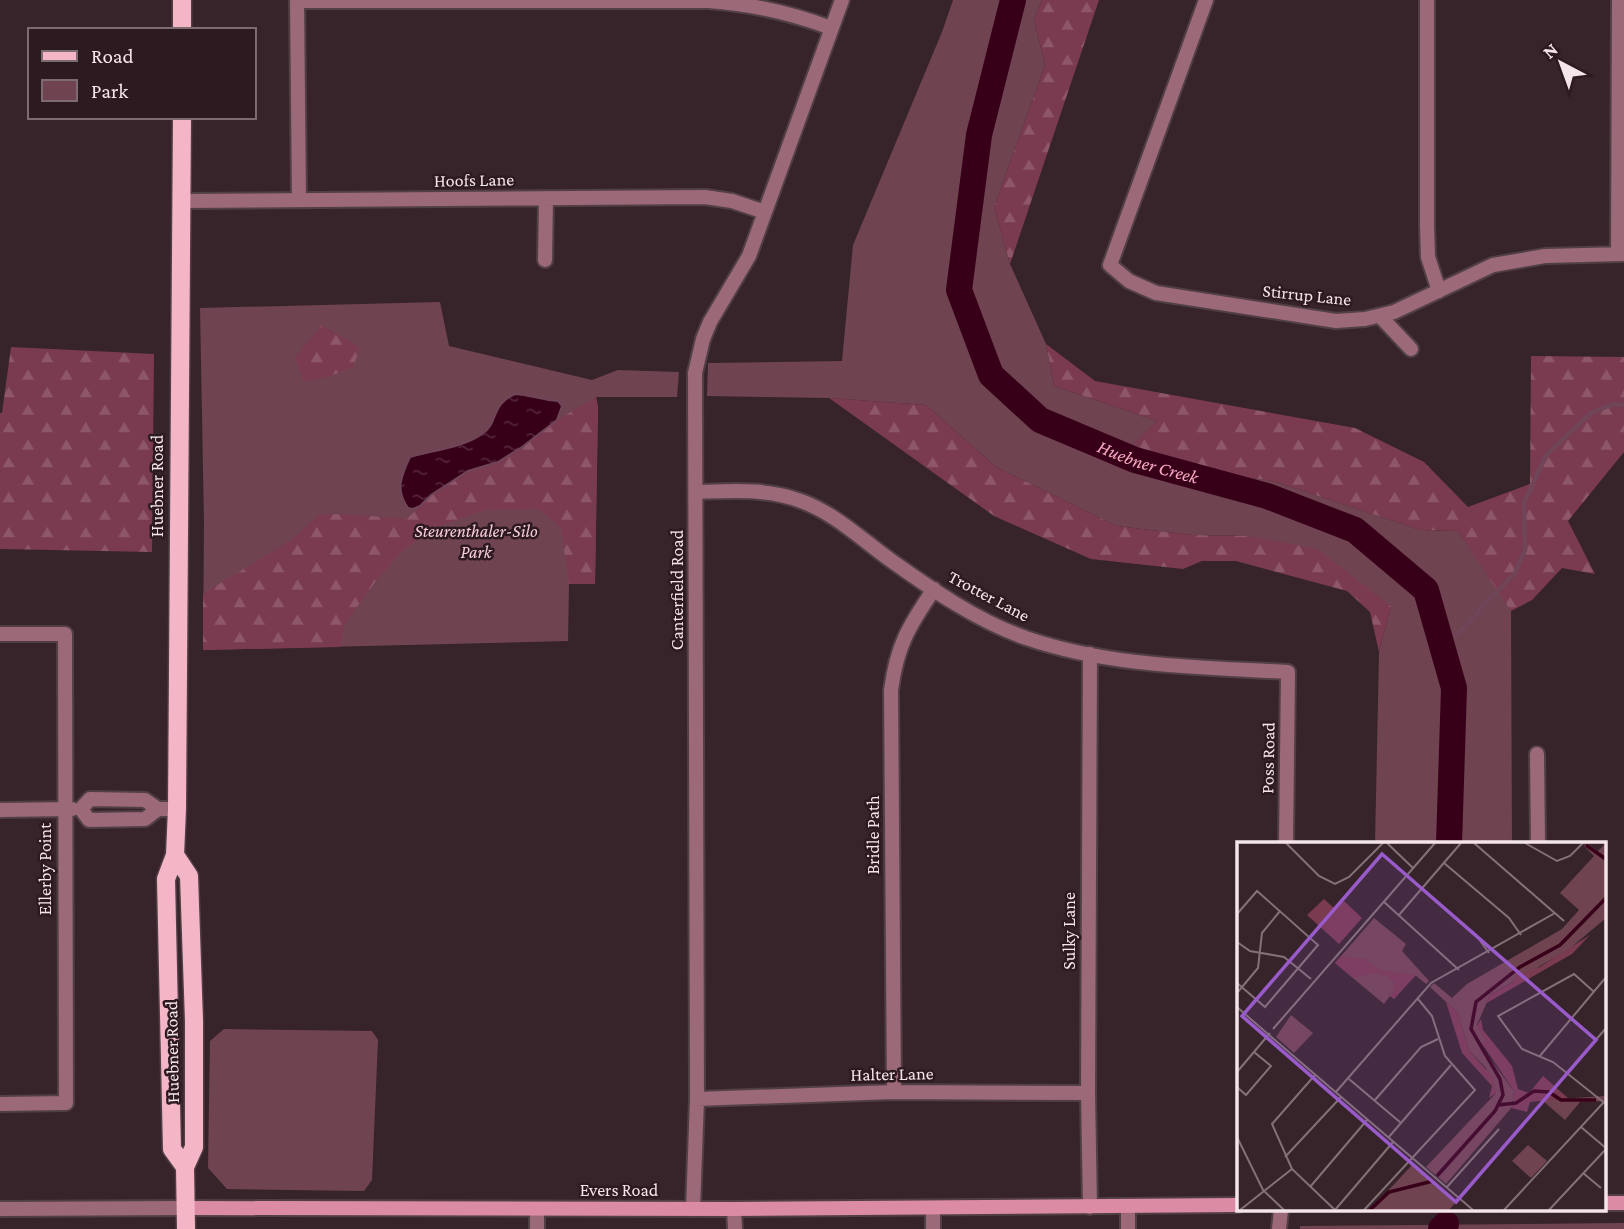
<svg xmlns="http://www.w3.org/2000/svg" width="1624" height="1229" font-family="'Crimson Pro',serif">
<defs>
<pattern id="forest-firs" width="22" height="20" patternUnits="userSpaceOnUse" patternTransform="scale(1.75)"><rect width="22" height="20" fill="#7a3a50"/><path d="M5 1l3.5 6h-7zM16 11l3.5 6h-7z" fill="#8d5669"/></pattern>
<pattern id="water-ripples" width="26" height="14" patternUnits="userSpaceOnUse" patternTransform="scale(1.75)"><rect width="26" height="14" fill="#370018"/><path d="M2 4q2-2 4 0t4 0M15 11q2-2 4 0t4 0" fill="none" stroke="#54253a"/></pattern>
</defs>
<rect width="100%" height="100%" fill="#37242a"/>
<path fill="#704351" d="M953,0h89l-8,19 11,46 -51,142 16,57 36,80 8,42 103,35 -23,23 55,26 84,11 147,49 38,1 53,76 1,237h-137l4,-192 12,-46 -142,-70 -56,-1 -76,-9 -121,-59 -70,-62 -97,-7 -122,-2 1,-33 134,-2 11,-116 89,-213z
M440,302l9,44 143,34 26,-10 61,2 -2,25h-81l2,10 -3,177h-26l-1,57 -365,9 1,-127 -4,-215z
M224,1029l148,2 6,9 -6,140 -8,11 -137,-2 -19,-21 2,-127z
M1624,1223v6h-324v-3z"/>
<path fill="url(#forest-firs)" d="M1042,0h57l-89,264 -16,-57 51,-142 -11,-46z
M322,325l38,23 -7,19 -23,9 -26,6 -9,-25z
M1046,344l49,37 260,47 69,34 44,45 62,-23 1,-128 93,1v95l-56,69 27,53 -33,-6 -30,32 -21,11 -53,-80 -38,-1 -147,-49 -84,-11 -56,-26 24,-23 -103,-35z
M11,347l143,7 -2,198 -152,-3v-136h2z
M596,397l2,10 -3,177h-26l-8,-57 -23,-18 -53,1 -49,17 -32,22 -29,33 -30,42 -5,23 -137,3v-56l88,-54 28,-25 24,-1 64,5 24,-24 37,-24 30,-9 59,-42z
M829,398l97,7 70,62 121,59 76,9 56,1 68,13 74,57 -12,46 -9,-40 -23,-21 -111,-30h-34l-19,8 -92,-10 -97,-43z"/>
<path fill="url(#water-ripples)" stroke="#6f4557" stroke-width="2" d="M515,394c15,1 28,6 43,7l4,5 -5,14 -35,27 -24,15 -30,9 -37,24 -11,11 -7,3 -5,-1c-13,-18 -7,-32 2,-51 22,-7 53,-9 72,-23 17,-11 8,-29 33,-40z"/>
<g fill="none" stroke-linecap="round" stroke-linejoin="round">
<path stroke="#6f4557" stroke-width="4.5" d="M1443,649l72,-76 10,-23 -1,-47 22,-48 45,-42 22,-9 11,1"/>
<g stroke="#370018" stroke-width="26">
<path id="s1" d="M1013,0l-34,135 -20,155 32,85 49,45 95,40 132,36 88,34 71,60 28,98 -5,156"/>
<path d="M1441,1229l5,-5"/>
</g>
<g stroke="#513f45" stroke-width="18">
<path id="minor" d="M297,0l2,200
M1206,0l-96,265 19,16 27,12 180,28 29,-2 29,-7 99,-47 52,-9 79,-2
M1427,0v226l1,31 11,34
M297,1h411c44,3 83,12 123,27
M182,201l523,-4 27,4 33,11
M1618,254l1,-254
M545,260l1,-62
M1380,316l31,33
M696,492c35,-1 71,-4 105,9 33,12 59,37 88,58 42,30 88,62 137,79 84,29 175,29 262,34l-2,172
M0,634h65l1,469 -66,1
M1090,654l-2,439 2,114
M1537,754l1,90
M81,809l9,-10 55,1 13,9h19
M81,809l8,11 56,-1 13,-10
M0,810l72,-1
M894,1092l-3,-402c6,-45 18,-64 43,-101
M697,1099l197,-7 194,1
M1128,1206v23
M933,1208v21
M0,1209l186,-1
M693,1209l4,-110 -2,-726 8,-34 7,-17 39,-66 93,-256
M734,1209l1,20
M537,1229v-20"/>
</g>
<g stroke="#513f45" stroke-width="18">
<path id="tertiary" d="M1279,1229l2,-19"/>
</g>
<g stroke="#513f45" stroke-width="18">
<path id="secondary" d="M1605,1203h19
M186,1208l548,1 505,-4"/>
</g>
<g stroke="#513f45" stroke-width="21">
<path id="primary" d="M182,30v-30
M182,117l-5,692 -2,46 -9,24 6,270 13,18
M175,855l14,21 5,145v126l-9,20 1,62"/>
</g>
<use href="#minor" stroke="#9b6978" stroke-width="14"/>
<use href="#tertiary" stroke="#9b6978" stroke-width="14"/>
<use href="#secondary" stroke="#dc8ba4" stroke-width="14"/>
<use href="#primary" stroke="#f4b5c7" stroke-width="18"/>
</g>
<g text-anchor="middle" stroke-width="5" stroke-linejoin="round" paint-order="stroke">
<g font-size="18" fill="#f3e5e9" stroke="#2d1a20">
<text transform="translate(474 180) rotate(-1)" y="6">Hoofs Lane</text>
<text transform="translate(1307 295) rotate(6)" y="6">Stirrup Lane</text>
<text transform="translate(157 486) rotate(-90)" y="6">Huebner Road</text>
<text transform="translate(677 590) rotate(-90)" y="6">Canterfield Road</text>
<text transform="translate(989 596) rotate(28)" y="6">Trotter Lane</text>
<text transform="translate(1268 758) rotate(-89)" y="6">Poss Road</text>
<text transform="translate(873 835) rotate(-90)" y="6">Bridle Path</text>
<text transform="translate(45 869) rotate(-90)" y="6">Ellerby Point</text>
<text transform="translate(1069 931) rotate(-90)" y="6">Sulky Lane</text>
<text transform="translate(172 1052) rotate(-91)" y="6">Huebner Road</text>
<text transform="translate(892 1074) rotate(-1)" y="6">Halter Lane</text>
<text x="619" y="1196">Evers Road</text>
</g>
<g font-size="18" font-style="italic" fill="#f8ceda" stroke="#2d1a20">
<text x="476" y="537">Steurenthaler-Silo<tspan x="476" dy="21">Park</tspan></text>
</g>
<g font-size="19" font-style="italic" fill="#f8a9c1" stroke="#2d1a20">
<text dy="7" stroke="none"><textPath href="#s1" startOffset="569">Huebner Creek</textPath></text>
</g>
</g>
<g transform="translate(1237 842)">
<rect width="369" height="369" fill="#37242a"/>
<path d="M350,1l11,8 8,-8v75l-38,32 -78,45 -13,30 10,17h-5l3,10 29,39 -2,16 -66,77 -20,-17 70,-74 -10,-25 -17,-17 -11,-38 -28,-26 4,-4 18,15 15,-14 95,-55 17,-19 -19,-17 34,-37 -10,-10zM137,76l32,26 -4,7 27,30 -3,3 -11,-9 -21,24 -4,-3 -6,8 -49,-41zM54,173l22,18 -19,20 -18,-16zM369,254v5l-26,1 -15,18 -23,-20zM176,322l44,37 -8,9h-79z" fill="#704351"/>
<path d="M87,57l11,10 9,-8 18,17 -23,26 -32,-29zM353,93l-18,19 -87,50 5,-9 23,-13 3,-7 24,-8zM104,114l25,3 11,10 39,6 -22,24 -3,-3 4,-13 -7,-6 -15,-4 -20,5 -18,-15zM209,160l12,11 11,38 24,26 3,16 -7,5 3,-12 -30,-33zM244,177l2,11 29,36 6,23 11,4 14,-17 25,22 -38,4 -3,10 -15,-4 2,-17 -33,-49h5l-9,-16z" fill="#7a3a50"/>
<path d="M291,303l19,16 -16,17 -19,-17z" fill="#704351"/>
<path fill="none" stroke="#370018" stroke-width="3.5" d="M349,3l21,15M261,263l18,-2 18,-12 15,1 12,8h35M200,334l58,-65 8,-16 -3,-16 -29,-50 5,-27 44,-35 40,-22 47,-48M133,368l19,-18 44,-11"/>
<path fill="none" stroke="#827176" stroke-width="2" d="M49,1l33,33 16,8 14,-7 34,-34M150,1l26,25M237,1l90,78M288,1l32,18 13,-5 13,-13M207,21l65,55 12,17M184,46l55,47 13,18M146,59l76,69M0,72l20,-23 61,54 -53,62 -28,-24M162,73l62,-72M0,100l13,9 34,6 27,22M356,149l-19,-17 -76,42 24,33 31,13 54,43M0,151l21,-25 4,-35 18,-22M0,165l32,28M36,187l162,-186M32,193l204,175M302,215l68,-81M0,230l33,-39M330,231l40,-46M78,233l-43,49 20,45 43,41 58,-68M112,237l52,44M0,245l9,8 25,-29 -17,-14M98,251l96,-110 124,-70M138,258l46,-53 17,-8M344,285l26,22M0,295l26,53 21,20M151,296l63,-73M48,315l56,-60M346,331l18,15M73,345l57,-67M209,346l53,-59M3,368l52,-41M127,368l111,-120 -30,-34 -13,-40 -14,-17M267,368l100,-108M312,368l57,-61"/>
<path fill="#995aca" fill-opacity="0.15" stroke="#995aca" stroke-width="3.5" d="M145,12l214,186 -140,162 -214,-186z"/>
<rect width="369" height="369" fill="none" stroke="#f3e5e9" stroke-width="3.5"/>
</g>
<rect x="28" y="28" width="228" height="91" fill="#2d1a20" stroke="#7c6b70" stroke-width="2"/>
<rect x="42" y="51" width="35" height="10" fill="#f4b5c7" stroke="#7c6b70" stroke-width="2"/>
<text x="91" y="63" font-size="21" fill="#f3e5e9">Road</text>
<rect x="42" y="80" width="35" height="21" fill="#704351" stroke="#7c6b70" stroke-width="2"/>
<text x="91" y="98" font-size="21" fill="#f3e5e9">Park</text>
<g transform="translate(1561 63) rotate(319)" stroke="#2d1a20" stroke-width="5" paint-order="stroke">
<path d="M0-5L12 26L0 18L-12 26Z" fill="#f3e5e9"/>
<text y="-10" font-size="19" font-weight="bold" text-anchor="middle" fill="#f3e5e9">N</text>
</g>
</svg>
